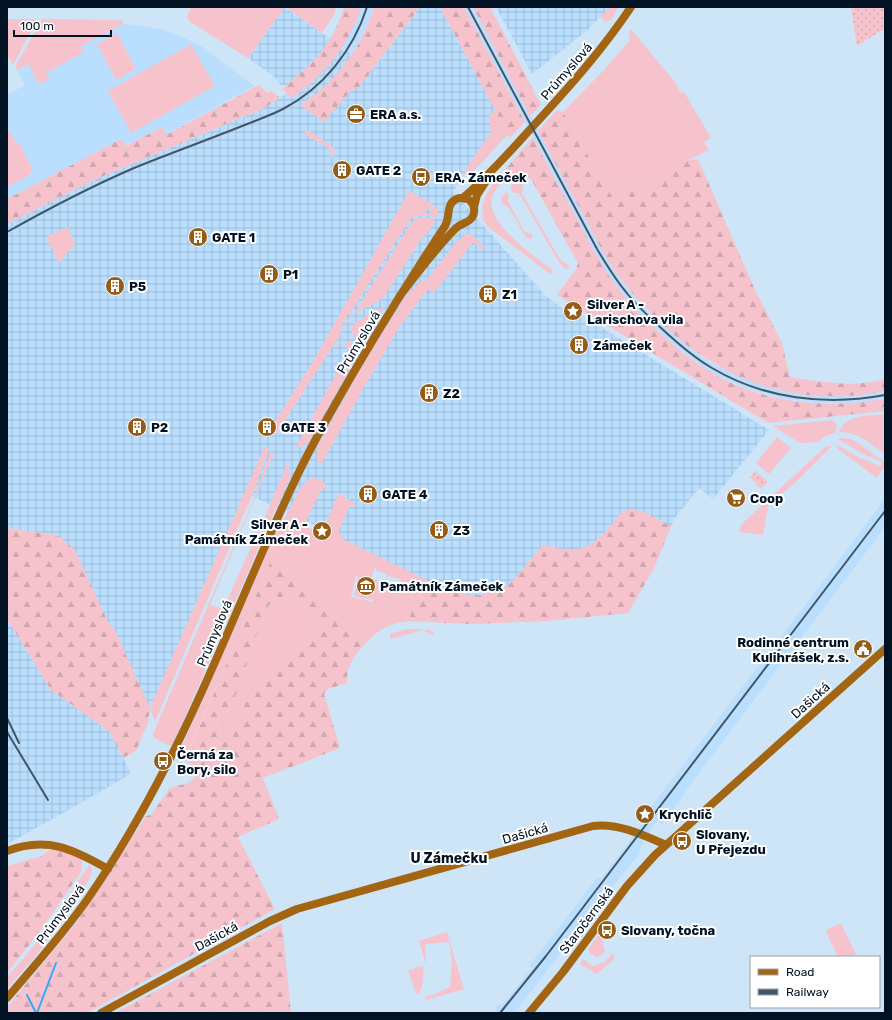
<svg xmlns="http://www.w3.org/2000/svg" width="892" height="1020" font-family="Rubik,sans-serif">
<defs>
<pattern id="industrial-grid" width="8" height="8" patternUnits="userSpaceOnUse"><rect width="8" height="8" fill="#badefe"/><path d="M0 4h8M4 0v8" fill="none" stroke="#9ebed9"/></pattern>
<pattern id="forest-firs" width="22" height="20" patternUnits="userSpaceOnUse"><rect width="22" height="20" fill="#f6c3cc"/><path d="M5 1l3.5 6h-7zM16 11l3.5 6h-7z" fill="#d1a7af"/></pattern>
<pattern id="park-dots" width="8" height="8" patternUnits="userSpaceOnUse"><rect width="8" height="8" fill="#f6c3cc"/><path d="M2 2h.1M6 6h.1" fill="none" stroke="#d1a7af" stroke-width="1.8" stroke-linecap="round"/></pattern>
</defs>
<rect width="100%" height="100%" fill="#cee4f7"/>
<path fill="#badefe" d="M361,7h13l-9,23 -13,23 -10,-7 6,-10z
M464,7h9l128,241 13,22 15,21 18,20 33,29 14,11 20,14 34,15 33,11 21,3 76,-2 7,-1v8l-40,5 -31,-1 -34,-5 -18,-5 -16,-5 -36,-16 -35,-26 -33,-30 -19,-21 -15,-21 -14,-23z
M123,24l19,2 21,4 31,12 10,6 50,38 -89,49 -4,-8 -36,19 -4,-7 -114,60v-104l18,-10 -8,-15 11,-7 12,21 6,-11 38,-21 -3,-6z
M885,498v29l-198,262 -6,10 -19,25 -5,-3 -15,21 -4,15 -6,5 -118,151h-18l-1,-4 2,-3 5,-1 30,-37 -3,-2 69,-89 3,2 43,-57 5,-7 1,-7 191,-250z"/>
<path fill="url(#industrial-grid)" d="M285,7l88,62 47,-62h20l68,127 -39,42 -4,-2 -11,16h-2l91,103 7,6 27,20 4,-4 188,115 -56,69 -14,-11 -25,31 -20,49 -26,45 -219,8 10,-44 -59,-28 -54,-28 -61,-28 -95,215 -36,-80 -5,-4 -52,-89 -50,-7v-304l89,-45 168,-71 27,-17 -5,-6h-6l-4,-7 -28,-20z
M496,7h114l-21,21v1l-57,45z
M7,619l44,71 60,42 20,42 -75,43 -49,27z"/>
<path fill="#f6c3cc" fill-rule="evenodd" d="M191,7h94l-37,51 -58,-36 -3,-5z
M286,7h50l-2,8 -12,18z
M610,7h8l-7,13 -5,2 -6,-5z
M7,19h30v1l-24,45 -6,-10z
M43,19l71,1 9,1v3l-42,22 3,6 -38,21 3,6 -10,5 -11,-20 -11,6 -2,-3 26,-46z
M631,29l43,52 7,12 3,-1 27,46 -7,4 5,8 -21,10 -37,29 -17,-3 -20,15 -51,-89 41,-42 26,-30 -1,-8z
M117,33l19,36 -20,11 -19,-36z
M191,44l24,42 -84,47 -23,-42z
M496,111l12,23 -39,42 -5,-4 27,-40 -2,-16 1,-2z
M7,131l3,1 8,14 4,-2 2,3 -3,2 12,20 -5,7 -21,11z
M307,131h3l25,18 -3,10 -1,-1 -1,-9 -27,-16z
M504,171l5,5c-7,6 -15,13 -17,22 -6,26 43,59 61,72l-3,4 -63,-48 -5,-8c2,-4 -1,-10 1,-15 4,-12 13,-22 21,-32z
M516,182l6,2 1,4 -2,4 40,69 8,4 -1,4 -4,-1 -5,-6 -40,-69h-5l-3,-4v-3z
M409,191l24,13 -10,11 -8,1 -6,5 -57,89 -9,11 -3,14 -65,101 -6,-5 4,-8h1l40,-63z
M506,192l3,3 -1,6 15,28 2,3 7,2v3l-1,2 -5,-2 -17,-29 -7,-5 -1,-5z
M435,205l3,6 -1,8 -5,-3 -5,-1z
M418,218h13l5,4 -16,19 -37,57c-11,9 -26,10 -34,22 -6,10 -5,23 -15,30l9,-14 4,-16 8,-8 57,-90z
M68,227l7,17 -16,19 -13,-26z
M468,234l4,1 13,12 -2,3 -10,-8 -39,51 -6,-4 -30,40 -40,69 -37,67 -5,-7 2,-7 -2,-1 43,-79 46,-74 17,-17 3,2 33,-42c4,-1 6,-5 10,-6z
M384,307l-18,33 -5,2c-9,-5 -12,-11 -6,-20z
M349,340l6,5 6,3 -54,97 -3,-1 -5,4 -3,-1 52,-95 -2,-8z
M885,414v40c-16,-11 -26,-22 -46,-22 6,-18 31,-16 46,-18z
M832,420l4,3 1,4 -2,6 -10,3 -7,6 -18,1 -27,-17z
M777,437l14,11 -22,26 -13,-11z
M841,438l10,1 6,3 26,19 1,6 -7,11 -39,-29 -2,-5 22,13 22,9 2,-4 -21,-9 -23,-14z
M833,445l-35,35 -30,26 -5,29 -23,-3 1,-7 5,-5 79,-73z
M265,446l4,3 -14,39 -100,234 -5,-14z
M271,451l3,2 -64,152 13,4 45,-99 19,-47 3,7v8l-18,39 -84,193 -17,36 -17,-8 -1,-4 102,-238z
M311,478c7,0 13,2 15,9l-1,2 -3,-1 -18,38 17,8 18,-41 18,12h-7l-11,26 4,8 77,38 -11,44c-22,3 -31,9 -46,25l-24,-27 -67,-60 -85,195 -7,-3 89,-203 32,-61 6,-6zM376,566l1,1 -1,4 11,3 -1,4 1,1 1,-3 12,3 1,4 -3,3 -4,-1 -1,3 -6,-4v-1l-6,-2 -2,6h-2l1,-7 -7,-1 3,-9zM356,575l2,1 -4,20 19,4v2l-22,-5z
M276,598h19l7,8 13,7 6,11 -9,14 -9,8 -13,5 -44,51 -20,39 -3,3 -6,-3 3,-9 22,-52 11,-37 16,-38z
M407,629l23,1 3,2 1,4 -11,-6 -33,9v-5z
M90,864l2,8 -3,8 -50,72 -32,37v-12l27,-31z
M841,923l15,31 -6,3h-12l-12,-25 2,-3z
M447,932l17,57 -38,11 -1,-4 8,-1 17,-8 2,-25 -3,-20 -24,2 1,21 -7,-24z
M600,933l5,18 -2,3 -6,3 -6,-3 -3,-5z
M612,954h2v5l-17,15 -17,-10 3,-5 10,7 12,-4z
M423,966c1,9 0,17 -3,26l-4,2 -8,-24z"/>
<path fill="url(#forest-firs)" fill-rule="evenodd" d="M344,7h17c-12,39 -37,68 -69,91l-10,-9c8,-8 18,-15 26,-23 17,-15 30,-37 36,-59z
M374,7h46l-61,80 -3,2h-4l-28,33 -24,-17c10,-7 19,-13 27,-21 21,-20 39,-49 47,-77z
M440,7h24l61,115 -15,16z
M473,7h17l51,98 -11,11z
M259,85l9,8 3,-2 9,7 -16,10 -168,71 -89,45v-25l114,-60 5,7 36,-19 4,8z
M557,110l6,2 51,88 20,-14 17,3 37,-29 10,-1 57,131 27,53 8,34c31,5 65,11 95,2v12c-86,17 -158,-7 -222,-66 -18,-17 -34,-34 -48,-54 -12,-17 -20,-35 -30,-53 -14,-26 -29,-53 -43,-80l-4,-7z
M533,137c14,27 28,54 43,80 14,27 28,54 47,78 10,13 22,24 34,35 16,15 33,29 52,41 52,32 117,39 176,28v12l-117,12 -211,-128 19,-26 2,-6 -47,-84 -13,-6 -9,3 -5,-5z
M626,510c16,-2 31,9 45,16l-17,42 -26,45 -81,8 -79,3 -59,-3 11,-44 31,15 26,4 32,-11 34,-40c30,6 41,10 64,-15 8,-8 9,-14 19,-20z
M7,528l50,7 18,15 34,74 5,4 36,80 -2,15 -12,28 -13,7 -13,-26 -59,-42 -44,-71z
M272,559l67,60 24,27c-10,11 -17,22 -16,37l-19,6 -4,5 16,54 -77,30 16,41 -41,18 37,72 -188,104h-80v-6l69,-84 33,-49 37,-58 5,-1 19,-27 18,-5 13,-10 -16,-13zM276,598h19l7,8 13,7 6,11 -9,14 -9,8 -13,5 -44,51 -20,39 -3,3 -6,-3 3,-9 22,-52 11,-37 16,-38z
M51,850l11,1 20,8 -1,13 -41,59 -33,42v-107l32,-9z
M282,923l9,90h-176z"/>
<path fill="url(#park-dots)" d="M851,7h34v21l-28,18z
M756,471l12,11 -7,7 -11,-12z"/>
<g fill="none" stroke-linecap="round" stroke-linejoin="round">
<path stroke="#36a8fd" stroke-width="2" d="M27,995l9,18
M37,1013l19,-50"/>
<path stroke="#a46513" stroke-width="8" d="M464,197c26,-22 49,-49 72,-74 34,-37 67,-74 95,-116
M474,207l3,-12 9,-14
M7,851c40,-15 66,-2 101,18
M7,998c28,-33 57,-65 82,-101 35,-51 66,-107 93,-163 42,-86 75,-176 117,-262 9,-19 19,-37 29,-55 37,-66 76,-129 117,-191 6,-11 0,-24 14,-28l9,1c5,4 8,10 5,17 -3,7 -12,7 -17,12 -19,19 -38,44 -54,65
M101,1013l169,-92 27,-12 296,-83c26,-3 50,9 73,19
M529,1013l34,-41 64,-86 28,-31 230,-206"/>
<path stroke="#425667" stroke-width="2" d="M468,7l129,242c9,15 18,30 29,43 10,13 22,24 34,35 16,15 33,30 52,41 52,31 114,38 173,27
M7,232c41,-23 83,-45 127,-64 32,-13 65,-25 98,-38 17,-7 35,-13 51,-21 40,-21 70,-58 84,-102
M7,718l12,25
M7,732l41,68
M500,1013l46,-57 339,-445"/>
</g>
<defs>
<g id="office-disc" transform="scale(1)"><circle r="9.5" fill="#945c17" stroke="#fff"/><path d="M-6-3h4V-5.5h4V-3h4V5H-6ZM-1-4.5V-3h2v-1.5ZM-6 0V1H6V0Z" fill="#fff"/></g>
<g id="building-disc" transform="scale(1)"><circle r="9.5" fill="#945c17" stroke="#fff"/><path d="M-4-6H4V6H1V3H-1V6H-4ZM-2.5-4.3h1.7v1.8h-1.7ZM.8-4.3h1.7v1.8H.8ZM-2.5-1h1.7V.8h-1.7ZM.8-1h1.7V.8H.8Z" fill="#fff"/></g>
<g id="bus-disc" transform="scale(1)"><circle r="9.5" fill="#945c17" stroke="#fff"/><path d="M-5-6H5V4H4V6H2V4H-2V6H-4V4H-5ZM-3.5-4V0h7V-4ZM-3.5 1.2v1.5H-2V1.2ZM2 1.2v1.5H3.5V1.2Z" fill="#fff"/></g>
<g id="sight-disc" transform="scale(1)"><circle r="9.5" fill="#945c17" stroke="#fff"/><path d="M0-6L1.8-2.2L6-1.7L2.9 1.2L3.7 5.4L0 3.3L-3.7 5.4L-2.9 1.2L-6-1.7L-1.8-2.2Z" fill="#fff"/></g>
<g id="supermarket-disc" transform="scale(1)"><circle r="9.5" fill="#945c17" stroke="#fff"/><path d="M-6-5.5h2.5l.6 2H6L4.5 2H-2.5L-4.4-4H-6ZM-1.5 3.2a1.3 1.3 0 1 0 .1 0ZM3 3.2a1.3 1.3 0 1 0 .1 0Z" fill="#fff"/></g>
<g id="museum-disc" transform="scale(1)"><circle r="9.5" fill="#945c17" stroke="#fff"/><path d="M0-6L6-3V-2H-6V-3ZM-5-1h2V3h-2ZM-1-1h2V3h-2ZM3-1h2V3H3ZM-6 4H6V6H-6Z" fill="#fff"/></g>
<g id="civic-disc" transform="scale(1)"><circle r="9.5" fill="#945c17" stroke="#fff"/><path d="M-.6-6.5H3V-4.5H.6V-3L4-1V1h2V6H-6V1h2V-1L-.6-3ZM-1.2 2.5V6h2.4V2.5Z" fill="#fff"/></g>
</defs>
<g fill-rule="evenodd">
<use href="#office-disc" x="356" y="114"/>
<use href="#building-disc" x="342" y="170"/>
<use href="#bus-disc" x="421" y="177"/>
<use href="#building-disc" x="198" y="237"/>
<use href="#building-disc" x="269" y="274"/>
<use href="#building-disc" x="115" y="286"/>
<use href="#building-disc" x="488" y="294"/>
<use href="#sight-disc" x="573" y="311"/>
<use href="#building-disc" x="579" y="345"/>
<use href="#building-disc" x="429" y="393"/>
<use href="#building-disc" x="137" y="427"/>
<use href="#building-disc" x="267" y="427"/>
<use href="#building-disc" x="368" y="494"/>
<use href="#supermarket-disc" x="736" y="498"/>
<use href="#building-disc" x="439" y="530"/>
<use href="#sight-disc" x="322" y="531"/>
<use href="#museum-disc" x="366" y="586"/>
<use href="#civic-disc" x="863" y="649"/>
<use href="#bus-disc" x="163" y="761"/>
<use href="#sight-disc" x="645" y="814"/>
<use href="#bus-disc" x="682" y="841"/>
<use href="#bus-disc" x="607" y="930"/>
</g>
<g text-anchor="middle" stroke-width="4" stroke-linejoin="round" paint-order="stroke">
<g font-size="13" fill="#011323" stroke="#fff">
<text transform="translate(566 71) rotate(-49)" y="5">Průmyslová</text>
<text transform="translate(358 342) rotate(-59)" y="5">Průmyslová</text>
<text transform="translate(214 633) rotate(-67)" y="5">Průmyslová</text>
<text transform="translate(810 700) rotate(-42)" y="5">Dašická</text>
<text transform="translate(525 833) rotate(-16)" y="5">Dašická</text>
<text transform="translate(60 914) rotate(-53)" y="5">Průmyslová</text>
<text transform="translate(586 920) rotate(-53)" y="5">Staročernská</text>
<text transform="translate(216 936) rotate(-29)" y="5">Dašická</text>
</g>
<g font-size="13" font-weight="bold" fill="#011323" stroke="#fff" text-anchor="start">
<text x="370" y="119">ERA a.s.</text>
<text x="356" y="175">GATE 2</text>
<text x="435" y="182">ERA, Zámeček</text>
<text x="212" y="242">GATE 1</text>
<text x="283" y="279">P1</text>
<text x="129" y="291">P5</text>
<text x="502" y="299">Z1</text>
<text x="587" y="309">Silver A -<tspan x="587" dy="15">Larischova vila</tspan></text>
<text x="593" y="350">Zámeček</text>
<text x="443" y="398">Z2</text>
<text x="151" y="432">P2</text>
<text x="281" y="432">GATE 3</text>
<text x="382" y="499">GATE 4</text>
<text x="750" y="503">Coop</text>
<text x="308" y="529" text-anchor="end">Silver A -<tspan x="308" dy="15">Památník Zámeček</tspan></text>
<text x="453" y="535">Z3</text>
<text x="380" y="591">Památník Zámeček</text>
<text x="849" y="647" text-anchor="end">Rodinné centrum<tspan x="849" dy="15">Kulihrášek, z.s.</tspan></text>
<text x="177" y="759">Černá za<tspan x="177" dy="15">Bory, silo</tspan></text>
<text x="659" y="819">Krychlič</text>
<text x="696" y="839">Slovany,<tspan x="696" dy="15">U Přejezdu</tspan></text>
<text x="621" y="935">Slovany, točna</text>
</g>
<g font-size="14" font-weight="bold" fill="#011323" stroke="#fff">
<text x="449" y="863">U Zámečku</text>
</g>
</g>
<rect width="892" height="1020" fill="none" stroke="#011323" stroke-width="16"/>
<rect x="750" y="956" width="130" height="52" fill="#ffffff" stroke="#99a1a7"/>
<rect x="758" y="969" width="20" height="6" fill="#a46513" stroke="#99a1a7"/>
<text x="786" y="976" font-size="12" fill="#011323">Road</text>
<rect x="758" y="989" width="20" height="6" fill="#425667" stroke="#99a1a7"/>
<text x="786" y="996" font-size="12" fill="#011323">Railway</text>
<path d="M14 30v6h97v-6" fill="none" stroke="#011323" stroke-width="2"/>
<text x="20" y="30" font-size="12" fill="#011323" stroke="#ffffff" stroke-width="3" paint-order="stroke">100 m</text>
</svg>
